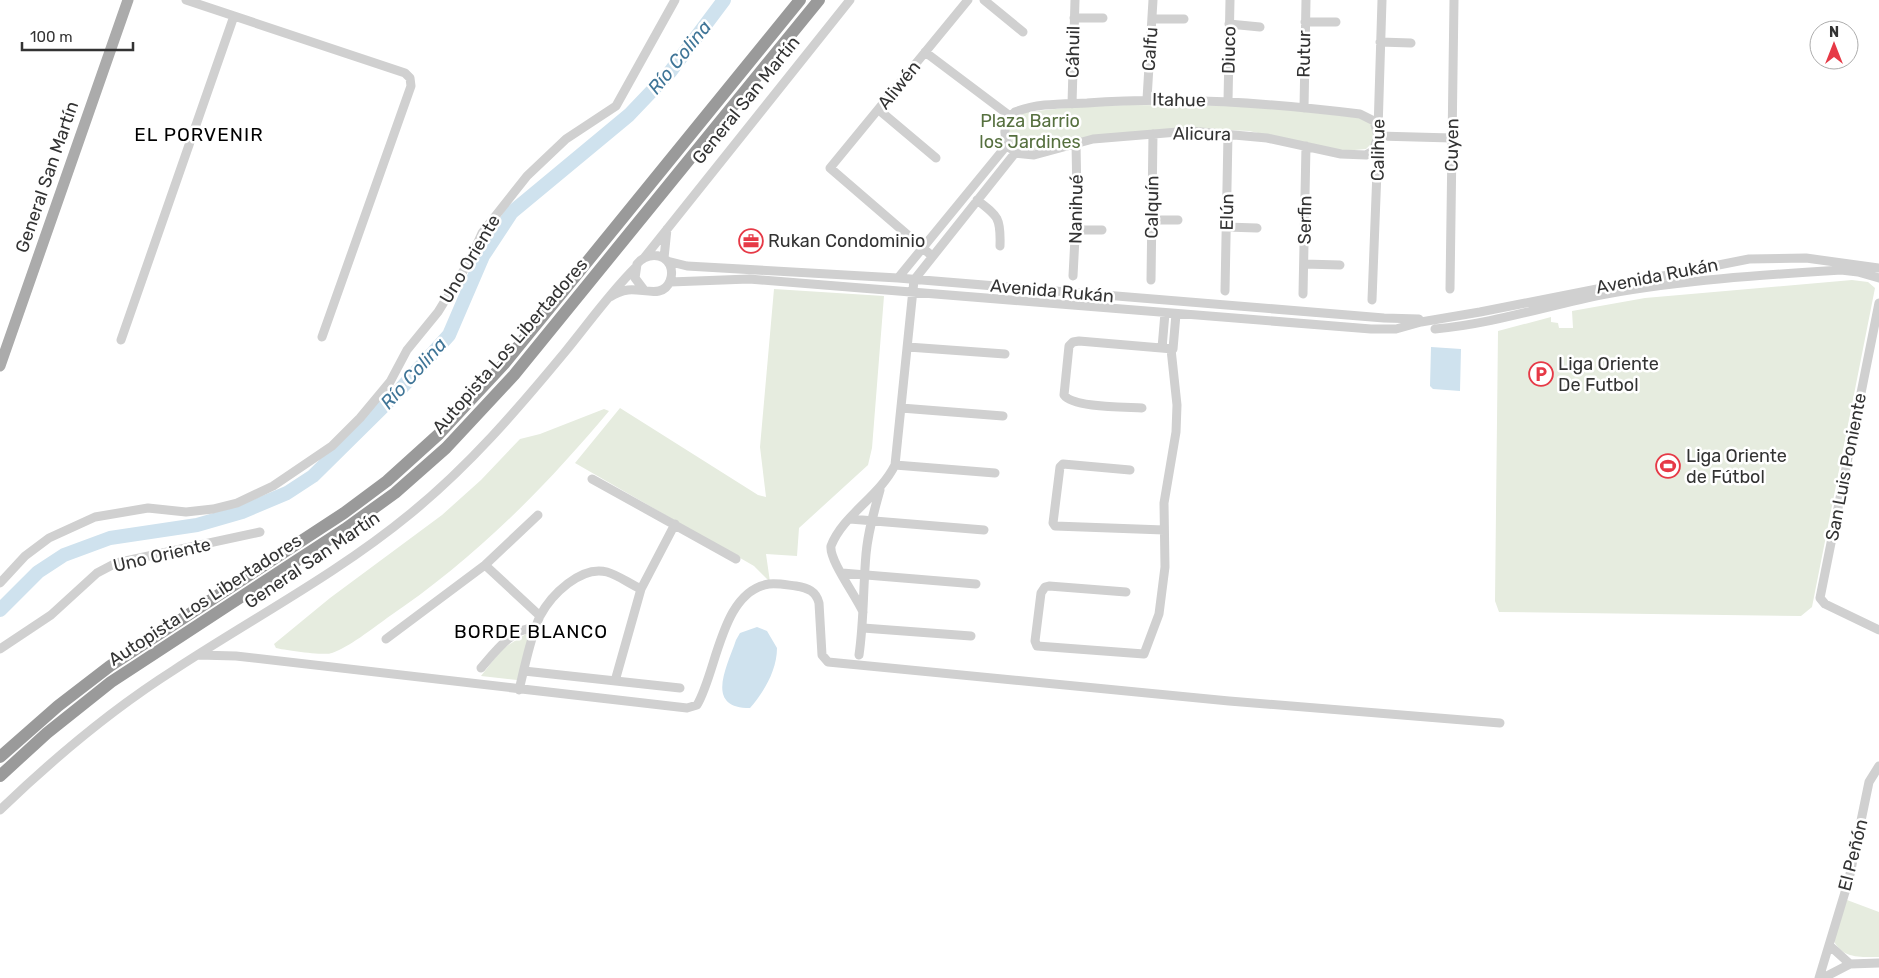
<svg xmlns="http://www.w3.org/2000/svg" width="1879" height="978" font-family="Rubik,sans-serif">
<rect width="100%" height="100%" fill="#fff"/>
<path fill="#e6ecdf" d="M1128,105l152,1 78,9 17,12 -1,14 -8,8 -23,2 -94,-20 -63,-3 -93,8 -62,15 -14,-2 -8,-8 -3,-9 4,-12 7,-7 58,-6z
M1852,280l16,2 7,6 -63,319 -11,9 -302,-4 -4,-11 3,-270 53,-14v5l7,1 1,5h14l-1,-17 73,-13z
M774,289l110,7 -12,152 -4,17 -69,63 -2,28 -31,-2 4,28 -16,-16 -179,-103 45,-55 138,87 8,2 -6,-50z
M604,409l5,2c-66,79 -137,150 -222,207 -15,11 -38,29 -55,35 -7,3 -48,-3 -56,-5l-2,-4 56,-46 112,-83 39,-35 39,-41 20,-5z
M529,632h3l-15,48 -36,-4 21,-27z
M1847,900l32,12v45c-21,0 -38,2 -47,-20z"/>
<path fill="#cfe2ee" d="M1431,347l30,2 -1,42 -27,-2 -3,-3z
M757,627l10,4 10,17c0,22 -13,44 -27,60 -46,0 -23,-41 -14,-68l4,-7z"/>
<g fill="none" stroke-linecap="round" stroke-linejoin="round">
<path stroke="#cfe2ee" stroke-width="14" d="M0,610l38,-38 26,-17 46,-17 87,-13 45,-13 45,-19 26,-17 83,-82 53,-59 34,-79 29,-44 117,-97 41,-43 54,-72"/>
<path stroke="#d0d0d0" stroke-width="9" d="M186,0l219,73 5,5 1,8 -89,251
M984,0l39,32
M1074,18h29
M1152,19h32
M1305,22h31
M1229,24l31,3
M1380,42l31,1
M925,52l85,64
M1147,99l6,-99
M1228,101l2,-101
M1072,104l3,-104
M1304,108l2,-108
M879,110l57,48
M1378,130l4,-130
M1378,136l74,2
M1015,153c-13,-13 -14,-29 0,-41 23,-9 48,-8 72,-9 93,-7 181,0 273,11l14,7 4,15
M1015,153l19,2 59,-16 97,-8 77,7 74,16 25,1 7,-4 5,-15
M977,200c21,16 24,18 23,46
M1152,220h26
M1226,227l31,1
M1076,230h26
M932,256l-102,-88 138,-168
M644,258l206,-258
M664,258l3,-29
M667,261l20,5 211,12 486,40 35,1
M1304,264l36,1
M1073,276l4,-77 -1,-56
M898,278l109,-133
M1151,280l2,-146
M670,282l79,-3 622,50h25l25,-7 59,-10 269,-53 57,-1 73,10
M1450,289l4,-289
M1225,291l3,-157
M1303,294l3,-148
M610,297c6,-4 11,-6 18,-7 15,-2 35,9 42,-9 2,-5 2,-11 0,-16 -7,-13 -24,-12 -33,-1l-2,14 9,12
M1372,300l6,-155
M1879,303l-59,295 5,6 54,26
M1435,329c58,-5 114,-24 171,-35 77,-14 157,-19 235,-24l17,2 21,6
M121,340l113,-324
M908,347l97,7
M1162,348l3,-35
M901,408l102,8
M1142,408c-17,-1 -69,0 -78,-13l5,-49 4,-4 6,-1 94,8 3,-35
M895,465l100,8
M1130,470l-67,-6 -3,3 -7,56 2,3 109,4
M592,479l144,80
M850,519l134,11
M485,565l55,51
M842,573l134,11
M0,583l25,-27 24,-18 46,-21 53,-9 38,4 27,-3 24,-6 36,-17 59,-40 28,-28 30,-36 17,-32 31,-38 32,-52 12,-27 45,-57 39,-37 50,-33 59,-106
M1126,592l-77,-6 -4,1 -4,6 -6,48 2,5 107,8 15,-40 6,-47 -1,-64 12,-71 1,-27 -6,-56
M863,612c-7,-16 -34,-52 -32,-66 12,-31 48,-49 64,-81l19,-185 101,-127
M863,628l108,8
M386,639l99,-74 53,-50
M0,649l51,-34 46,-42 19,-10 144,-31
M198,655l38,1 451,52 10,-3c20,-33 24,-114 72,-121 9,-1 18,1 27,2 12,2 20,5 23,17l3,52 6,7 401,39 271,22
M859,655c5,-34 4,-67 7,-101 2,-22 8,-43 14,-64
M481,668c13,-15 33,-42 55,-40
M524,671l156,17
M615,681l26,-92 34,-65
M519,690c6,-24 11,-52 21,-74 11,-21 41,-51 67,-44 11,3 23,12 34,17
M0,810c54,-52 111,-100 174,-140 79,-52 163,-96 236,-156 59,-48 107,-104 155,-162 23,-28 44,-58 70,-84
M1829,945l21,19
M1819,978l30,-99 20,-97 10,-16
M1823,978l27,-14 29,-1"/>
<path stroke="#ababab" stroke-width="11" d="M0,366l128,-366"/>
<path stroke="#9a9a9a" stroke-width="12" d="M0,757l58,-51 52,-40 234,-153 43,-32 52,-47 65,-70 296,-364
M0,776l47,-43 64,-51 234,-153 50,-36 51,-45 68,-73 305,-375"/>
</g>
<defs>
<g id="office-ring" transform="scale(1.25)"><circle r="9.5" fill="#fff" stroke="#e63946" stroke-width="1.5"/><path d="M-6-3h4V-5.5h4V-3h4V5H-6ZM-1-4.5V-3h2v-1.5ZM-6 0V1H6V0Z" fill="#e63946"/></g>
<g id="parking-ring" transform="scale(1.25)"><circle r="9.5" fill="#fff" stroke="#e63946" stroke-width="1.5"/><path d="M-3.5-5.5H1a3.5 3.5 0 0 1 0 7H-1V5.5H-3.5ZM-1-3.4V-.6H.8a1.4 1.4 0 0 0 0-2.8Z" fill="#e63946"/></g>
<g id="stadium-ring" transform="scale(1.25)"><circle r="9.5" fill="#fff" stroke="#e63946" stroke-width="1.5"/><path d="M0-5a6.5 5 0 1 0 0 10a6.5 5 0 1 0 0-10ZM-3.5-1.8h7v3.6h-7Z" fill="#e63946"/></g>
</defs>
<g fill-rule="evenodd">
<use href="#office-ring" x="751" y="241"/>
<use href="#parking-ring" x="1541" y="374"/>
<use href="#stadium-ring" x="1668" y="466"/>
</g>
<g text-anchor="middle" stroke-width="5" stroke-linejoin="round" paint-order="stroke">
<g font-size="18" fill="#333" stroke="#fff">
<text transform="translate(1150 49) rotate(-86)" y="6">Calfu</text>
<text transform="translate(1229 50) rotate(-89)" y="6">Diuco</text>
<text transform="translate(1073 52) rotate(-89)" y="6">Cáhuil</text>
<text transform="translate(1304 54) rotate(-89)" y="6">Rutur</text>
<text transform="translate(899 85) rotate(-51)" y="6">Aliwén</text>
<text transform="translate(746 100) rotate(-51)" y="6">General San Martín</text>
<text transform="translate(1179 100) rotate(1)" y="6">Itahue</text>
<text transform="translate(1202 134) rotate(1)" y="6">Alicura</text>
<text transform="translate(1452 145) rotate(-89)" y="6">Cuyen</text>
<text transform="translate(1378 150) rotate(-89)" y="6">Calihue</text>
<text transform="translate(47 177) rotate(-71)" y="6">General San Martín</text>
<text transform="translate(1152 207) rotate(-89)" y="6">Calquín</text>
<text transform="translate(1076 209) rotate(-89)" y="6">Nanihué</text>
<text transform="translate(1227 212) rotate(-89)" y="6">Elún</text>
<text transform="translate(1305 220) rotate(-89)" y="6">Serfin</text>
<text transform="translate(470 259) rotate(-59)" y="6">Uno Oriente</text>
<text transform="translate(1657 276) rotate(-11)" y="6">Avenida Rukán</text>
<text transform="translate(1052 291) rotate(5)" y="6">Avenida Rukán</text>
<text transform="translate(510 346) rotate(-49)" y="6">Autopista Los Libertadores</text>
<text transform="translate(1846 467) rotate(-79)" y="6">San Luis Poniente</text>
<text transform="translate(162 555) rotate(-13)" y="6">Uno Oriente</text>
<text transform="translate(312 560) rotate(-34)" y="6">General San Martín</text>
<text transform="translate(205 600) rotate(-33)" y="6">Autopista Los Libertadores</text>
<text transform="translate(1853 855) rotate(-76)" y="6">El Peñón</text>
</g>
<g font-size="18" fill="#56703f" stroke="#fff">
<text x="1030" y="127">Plaza Barrio<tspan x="1030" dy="21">los Jardines</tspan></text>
</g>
<g font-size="18" fill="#333" stroke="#fff" text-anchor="start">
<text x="768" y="247">Rukan Condominio</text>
<text x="1558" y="370">Liga Oriente<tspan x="1558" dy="21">De Futbol</tspan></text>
<text x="1686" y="462">Liga Oriente<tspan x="1686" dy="21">de Fútbol</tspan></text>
</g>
<g font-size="19" font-style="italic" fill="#3f7597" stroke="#fff">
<text transform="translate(679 57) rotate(-51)" y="7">Río Colina</text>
<text transform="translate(413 373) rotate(-48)" y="7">Río Colina</text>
</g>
<g font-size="19" letter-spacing="1" fill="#000" stroke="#fff">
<text x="199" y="141">EL PORVENIR</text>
<text x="531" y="638">BORDE BLANCO</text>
</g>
</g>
<g transform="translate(1834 45)"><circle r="24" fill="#ffffff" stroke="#adadad"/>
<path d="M0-4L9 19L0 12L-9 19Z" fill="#e63946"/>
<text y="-8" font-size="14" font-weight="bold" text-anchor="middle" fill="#333333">N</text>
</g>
<path d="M22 42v8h111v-8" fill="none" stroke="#333333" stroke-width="2.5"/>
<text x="30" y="42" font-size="15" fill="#333333" stroke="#ffffff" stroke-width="4" paint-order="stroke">100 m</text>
</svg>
